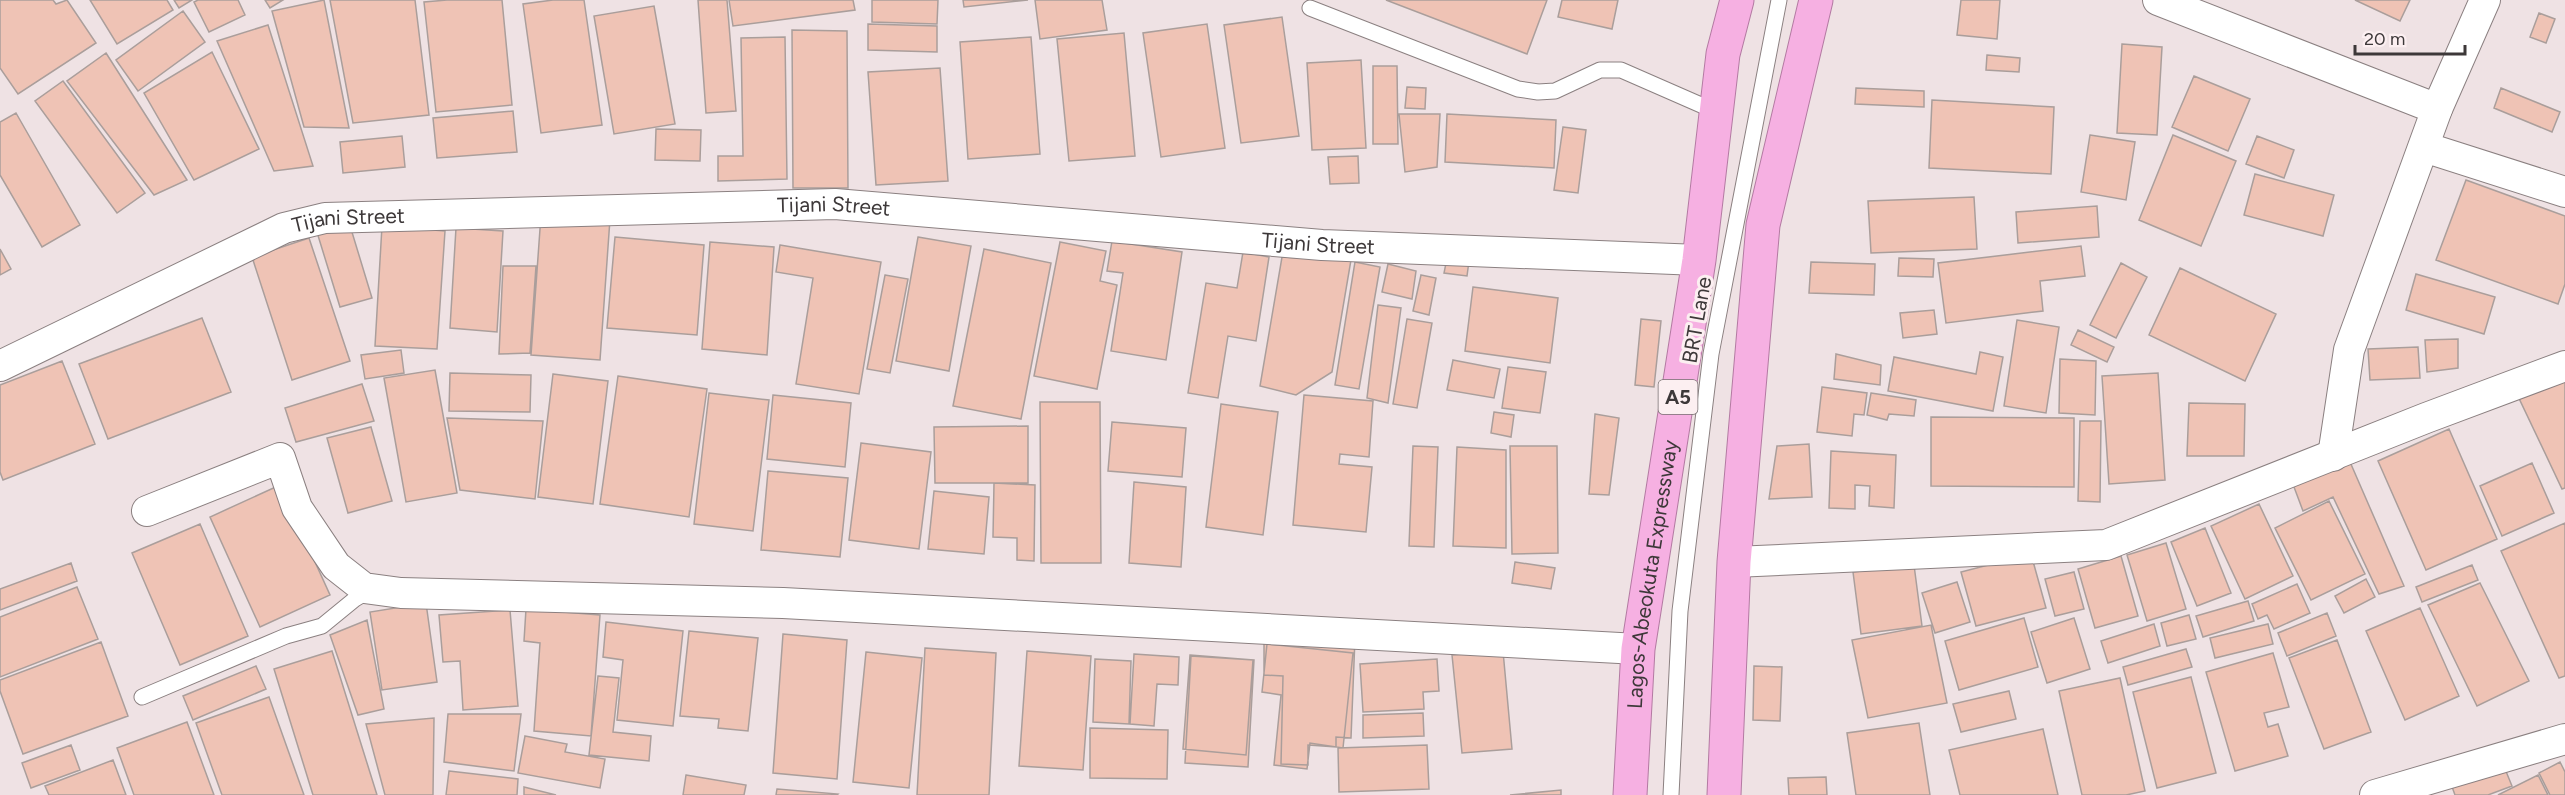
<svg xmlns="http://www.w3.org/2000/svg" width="2565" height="795" font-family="Figtree,sans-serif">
<rect width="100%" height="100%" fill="#efe2e4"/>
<path fill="#efc3b5" stroke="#aa9e9b" stroke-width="1.5" d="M0,0h53l3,4 11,-4 29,43 -78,51 -18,-26z
M90,0h77l6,10 -56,34z
M174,0h18l-13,8z
M198,0h40l7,15 -36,17 -15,-30z
M265,0h18l-13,8z
M324,0l25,128 -45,-1 -32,-116z
M330,0h85l14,115 -76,8z
M447,0h55l10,105 -76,7 -12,-110z
M553,0h31l18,125 -61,8 -18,-129z
M698,0h29l9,111 -30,2z
M729,0h124l2,10 -122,16z
M872,0h66l-1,24 -65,-2z
M963,0h65l-64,7z
M1035,0h67l5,30 -67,9z
M1386,0h161l-20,54z
M1562,0h56l-6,29 -54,-12z
M1961,0h39l-3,39 -40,-4z
M2355,0h55l-10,21z
M654,6l21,118 -61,10 -20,-118z
M183,11l22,31 -67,49 -22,-31z
M2539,13l16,6 -9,24 -16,-6z
M1282,17l17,119 -58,7 -17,-118z
M868,24l69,2v26l-69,-2z
M1207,24l18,124 -64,9 -18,-124z
M268,25l45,141 -39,5 -57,-130z
M792,30l55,1 1,157h-55z
M1124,33l11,123 -66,5 -12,-122z
M785,37l2,142 -69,2v-25h25l-2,-118z
M1031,37l9,117 -72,5 -8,-117z
M2122,44l40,3 -5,88 -40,-2z
M212,52l47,97 -65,31 -50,-87z
M106,53l81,127 -33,15 -87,-114z
M1987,55l33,3 -1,14 -33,-2z
M1361,60l5,88 -54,2 -5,-87z
M1373,66h24l1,78h-25z
M940,68l8,113 -72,4 -8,-113z
M2194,76l56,23 -22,52 -56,-24z
M63,81l82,112 -28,20 -82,-112z
M1407,87l19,1 -1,21 -20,-1z
M1856,88l68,3v16l-69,-3z
M2501,88l59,24 -8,20 -58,-24z
M1932,100l122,7 -3,67 -122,-6z
M513,111l4,41 -80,6 -4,-40z
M16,113l64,112 -38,22 -42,-72v-53z
M1399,114h41l-3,53 -32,5z
M1447,114l109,6 -2,48 -109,-6z
M1563,127l23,3 -8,63 -24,-3z
M656,129l45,1 -1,31 -45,-1z
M2090,135l45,7 -9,58 -45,-8z
M2173,135l63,26 -35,85 -62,-26z
M402,136l3,31 -62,6 -3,-31z
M2257,136l37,14 -10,28 -38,-14z
M1358,156l1,27 -29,1 -2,-27z
M2255,174l79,21 -11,41 -79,-21z
M2466,180l99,36v68l-7,20 -122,-44z
M1974,197l3,52 -106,4 -3,-52z
M2097,206l2,31 -81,6 -2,-31z
M541,215l69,4 -10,141 -69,-5z
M348,219l24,79 -32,9 -24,-78z
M382,226l63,5 -8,118 -62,-3z
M456,228l47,3 -6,101 -47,-4z
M615,237l89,8 -7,90 -90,-7z
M918,237l53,9 -22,125 -53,-10z
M309,238l41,123 -58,19 -40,-123z
M1112,241l70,11 -16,108 -55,-9 12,-78 -16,-2z
M710,242l64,5 -7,108 -65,-6z
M1060,242l46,9 -6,30 17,4 -20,104 -63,-13z
M780,245l101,17 -22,132 -63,-10 17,-106 -37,-6z
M2081,246l4,30 -45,5 3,30 -97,12 -8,-60z
M0,249l11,20 -11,6z
M984,249l67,14 -30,156 -68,-13z
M1243,252l26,5 -13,84 -28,-5 -10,62 -30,-5 18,-110 31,5z
M1282,257l69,3 -19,112 -36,23 -36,-9z
M1447,258l22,3 -2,15 -23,-3z
M1899,258l35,1 -1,18 -35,-1z
M1355,262l25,5 -21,122 -24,-4z
M1811,262l64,2 -1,31 -65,-2z
M2121,263l26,14 -31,61 -26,-13z
M1388,264l28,7 -4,28 -30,-7z
M503,266h33l-6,87 -31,1z
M2180,268l96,46 -31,67 -96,-46z
M2416,274l79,23 -11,37 -78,-24z
M885,275l23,4 -18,94 -23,-4z
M1421,275l15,3 -7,37 -16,-4z
M1473,287l85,11 -8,65 -85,-12z
M1378,305l23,3 -13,95 -21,-5z
M1934,310l3,24 -34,4 -3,-25z
M202,318l29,74 -123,47 -29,-75z
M1407,319l25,4 -15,85 -24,-4z
M1641,319l20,2 -7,66 -19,-2z
M2017,320l42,7 -13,86 -42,-7z
M2078,330l36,17 -7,15 -36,-17z
M2458,339v29l-31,4 -2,-32z
M2418,347l2,31 -50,2 -2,-31z
M401,350l3,23 -39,6 -4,-24z
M1980,352l23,5 -10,54 -105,-20 6,-34 82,17z
M1836,354l45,11 -1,20 -46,-6z
M2060,359l36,2 -1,54 -36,-2z
M1453,360l47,9 -6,29 -47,-8z
M62,361l33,83 -92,36 -3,-8v-87z
M1508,367l38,5 -6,41 -38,-5z
M2565,369v119l-3,1 -46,-97z
M435,370l22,123 -51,9 -22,-124z
M450,373l81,2 -1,37 -81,-1z
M2158,373l7,107 -56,4 -7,-108z
M553,374l55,7 -15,123 -55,-7z
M618,376l89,13 -18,128 -89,-13z
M362,384l12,37 -78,21 -11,-34z
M1822,387l45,6 -3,22 -10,-1 -2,22 -35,-4z
M709,393l60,7 -16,131 -59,-7z
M1871,393l45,7 -2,16 -25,-2 -2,6 -20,-5z
M773,395l78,8 -6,64 -78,-8z
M1304,395l69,6 -4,56 -29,-3 -1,10 33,3 -6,65 -73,-7z
M1040,402h60l1,161h-60z
M2189,403l56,1 -1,52h-57z
M1221,404l57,8 -15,123 -57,-8z
M1494,412l20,3 -3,22 -20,-4z
M1595,414l24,4 -10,77 -20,-1z
M1931,417l143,1v69l-143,-1z
M447,418l96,3 -8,78 -75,-9z
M2080,421h21l-1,81 -22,-1z
M1112,422l74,6 -4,49 -74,-6z
M1028,426v57h-93l-1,-56z
M371,427l21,74 -44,12 -21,-75z
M2449,429l48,110 -71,31 -48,-109z
M861,443l70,9 -12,97 -70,-9z
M1809,444l3,53 -43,2 8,-53z
M1413,446l25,1 -4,100 -25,-1z
M1510,446h47l1,107 -46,1z
M1457,447l49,3v98l-53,-2z
M1831,451l65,4 -2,53 -25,-2 1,-20 -15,-1v24l-26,-1z
M2347,455l57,131 -25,8 -46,-97 -30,14 -12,-32z
M2532,463l22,50 -52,23 -22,-50z
M768,471l80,7 -8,79 -79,-7z
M1134,482l52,5 -5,80 -52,-4z
M994,483l41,2 -1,76 -17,-1v-22l-24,-1z
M280,485l50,110 -70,32 -50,-110z
M934,491l55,6 -5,57 -56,-5z
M2329,501l36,73 -54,26 -36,-72z
M2259,504l34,72 -48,23 -34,-73z
M2565,523v153l-6,2 -58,-127z
M200,524l48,112 -68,29 -48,-112z
M2205,528l26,65 -34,13 -26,-64z
M2166,543l20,66 -39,12 -20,-66z
M2031,554l15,54 -70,18 -15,-54z
M2121,556l17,60 -43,12 -17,-59z
M1515,562l40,6 -4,21 -39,-6z
M71,563l6,18 -77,29v-21z
M1914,565l8,61 -61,8 -8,-62z
M2472,565l6,15 -56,22 -6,-15z
M2074,572l10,37 -29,7 -10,-37z
M2366,579l9,18 -31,16 -9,-17z
M1957,582l13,40 -35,11 -13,-40z
M2480,583l49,98 -52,25 -49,-101z
M2297,584l13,29 -36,16 -7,-14 -9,4 -6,-15z
M77,587l21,52 -98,38v-60z
M2248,601l6,20 -51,16 -7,-21z
M426,603l11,79 -55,8 -12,-78z
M2420,608l39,88 -54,24 -39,-89z
M526,609l74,6 -9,121 -57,-5 6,-88 -16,-2z
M510,610l8,96 -55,4 -3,-49 -17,1 -4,-47z
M2327,613l9,23 -49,20 -9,-23z
M2189,615l7,24 -29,7 -6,-23z
M2024,618l14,49 -79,23 -14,-49z
M2074,618l16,51 -43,14 -16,-51z
M367,620l17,89 -26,6 -28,-80z
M606,622l77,9 -10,95 -56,-6 6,-60 -20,-3z
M2154,624l6,22 -52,17 -7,-22z
M2268,624l5,20 -58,14 -5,-20z
M1931,625l16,78 -79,15 -16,-78z
M689,631l69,7 -10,93 -30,-3 1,-9 -39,-3z
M783,634l64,6 -10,139 -64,-6z
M1264,635l91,3 -4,100 -15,-1v10l-28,-2v20l-27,-1 2,-88 -19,-1z
M2337,640l34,92 -47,17 -35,-91z
M101,642l27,74 -105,38 -23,-63v-11z
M1267,644l86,9 -10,95 -33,-5 -3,26 -33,-4 7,-70 -19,-3z
M925,648l71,5 -7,142h-72z
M2186,649l6,18 -64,18 -5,-18z
M332,651l45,144h-64l-39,-126z
M1027,651l64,5 -8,114 -64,-4z
M1503,651l9,98 -50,4 -10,-98z
M866,652l56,6 -13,130 -56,-6z
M2273,653l16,54 -25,6 4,14 10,-3 10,32 -53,15 -29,-99z
M1134,654l45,3 -1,28 -21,-1 -3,42 -24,-2z
M1190,655l63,5 -7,95 -63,-6z
M1191,656l63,4 -6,107 -63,-4z
M1095,659l36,2 -2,63 -36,-2z
M1437,659l2,32 -16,1 1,17 -61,3 -3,-48z
M256,666l10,23 -73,31 -10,-24z
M1754,666l28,1 -2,54 -27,-1z
M598,676l21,2 -6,54 38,4 -2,25 -60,-6z
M2191,677l25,96 -59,15 -24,-96z
M2120,678l25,113 -19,4h-44l-23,-104z
M2009,691l7,28 -55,13 -8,-28z
M269,697l35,98h-82l-26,-72z
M1423,713l1,23 -61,2v-23z
M448,714h73l-7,57 -70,-9z
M434,718l-1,77h-48l-19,-71z
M187,722l27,73h-80l-17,-47z
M1919,723l11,72h-74l-9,-62z
M1090,728l78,2 -1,49 -77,-1z
M2043,729l15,66h-98l-11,-45z
M525,736l42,8 -2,8 40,7 -5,29 -82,-15z
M71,745l9,25 -49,18 -9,-25z
M1427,745l2,44 -90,3 -1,-44z
M113,760l13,35h-77l-4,-9z
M2560,762l5,10v23h-15l-11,-22z
M2503,764l9,22 -24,9h-33l-4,-11z
M449,771l69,8 -1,16h-71z
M686,775l60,10 -2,10h-61z
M2538,775l10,20h-50z
M1826,777l1,18h-38l-1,-17z
M524,787l32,8h-32z
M777,789l61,5 -1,1h-61z
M1561,790v5h-51z"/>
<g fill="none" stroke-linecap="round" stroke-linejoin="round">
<g stroke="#8b8081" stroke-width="17">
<path id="service" d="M1310,8l208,81 20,3 17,-1 45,-21h21l96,42
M142,697l144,-61 36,-10 33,-27 17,-10
M1671,795l9,-184 31,-257 68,-354"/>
</g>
<g stroke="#8b8081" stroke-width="32">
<g id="minor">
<path d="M2158,0l279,109"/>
<path d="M2424,147l141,45"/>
<path id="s1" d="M0,366l284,-138 41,-10 510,-14 487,41 377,15"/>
<path d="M2333,456l16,-106 88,-241 48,-109"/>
<path d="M147,511l133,-53 17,50 39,58 28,22 37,5 382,10 855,46"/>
<path d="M1734,562l372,-17 320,-127 139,-52"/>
<path d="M2375,795l190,-56"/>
</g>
</g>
<g stroke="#b37aa2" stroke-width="35">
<g id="trunk">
<path id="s2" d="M1630,795l8,-146 61,-389 24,-206 14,-54"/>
<path d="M1724,795l10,-233 29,-337 53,-225"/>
</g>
</g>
<use href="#service" stroke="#fff" stroke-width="15"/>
<use href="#minor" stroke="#fff" stroke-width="30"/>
<use href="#trunk" stroke="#f6b0e2" stroke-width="33"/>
</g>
<g text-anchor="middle" stroke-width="6" stroke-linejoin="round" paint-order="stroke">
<rect fill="#fceff1" stroke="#766f70" stroke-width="1.5" x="1658.5" y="380" width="39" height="34" rx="4.5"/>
<g font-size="20" font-weight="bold" fill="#3d3839">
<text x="1678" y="404">A5</text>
</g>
<g font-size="21" fill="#3d3839" stroke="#fceff1">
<text dy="7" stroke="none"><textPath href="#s1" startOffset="867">Tijani Street</textPath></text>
<text dy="7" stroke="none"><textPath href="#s1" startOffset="381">Tijani Street</textPath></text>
<text dy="7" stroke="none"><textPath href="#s1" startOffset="1353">Tijani Street</textPath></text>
<text transform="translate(1697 320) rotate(-80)" y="7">BRT Lane</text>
<text dy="7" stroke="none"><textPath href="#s2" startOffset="222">Lagos-Abeokuta Expressway</textPath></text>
</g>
</g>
<path d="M2355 45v9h110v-9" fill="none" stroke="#3d3839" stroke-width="3"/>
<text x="2364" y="45" font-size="18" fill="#3d3839" stroke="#fceff1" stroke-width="4.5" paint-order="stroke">20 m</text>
</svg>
